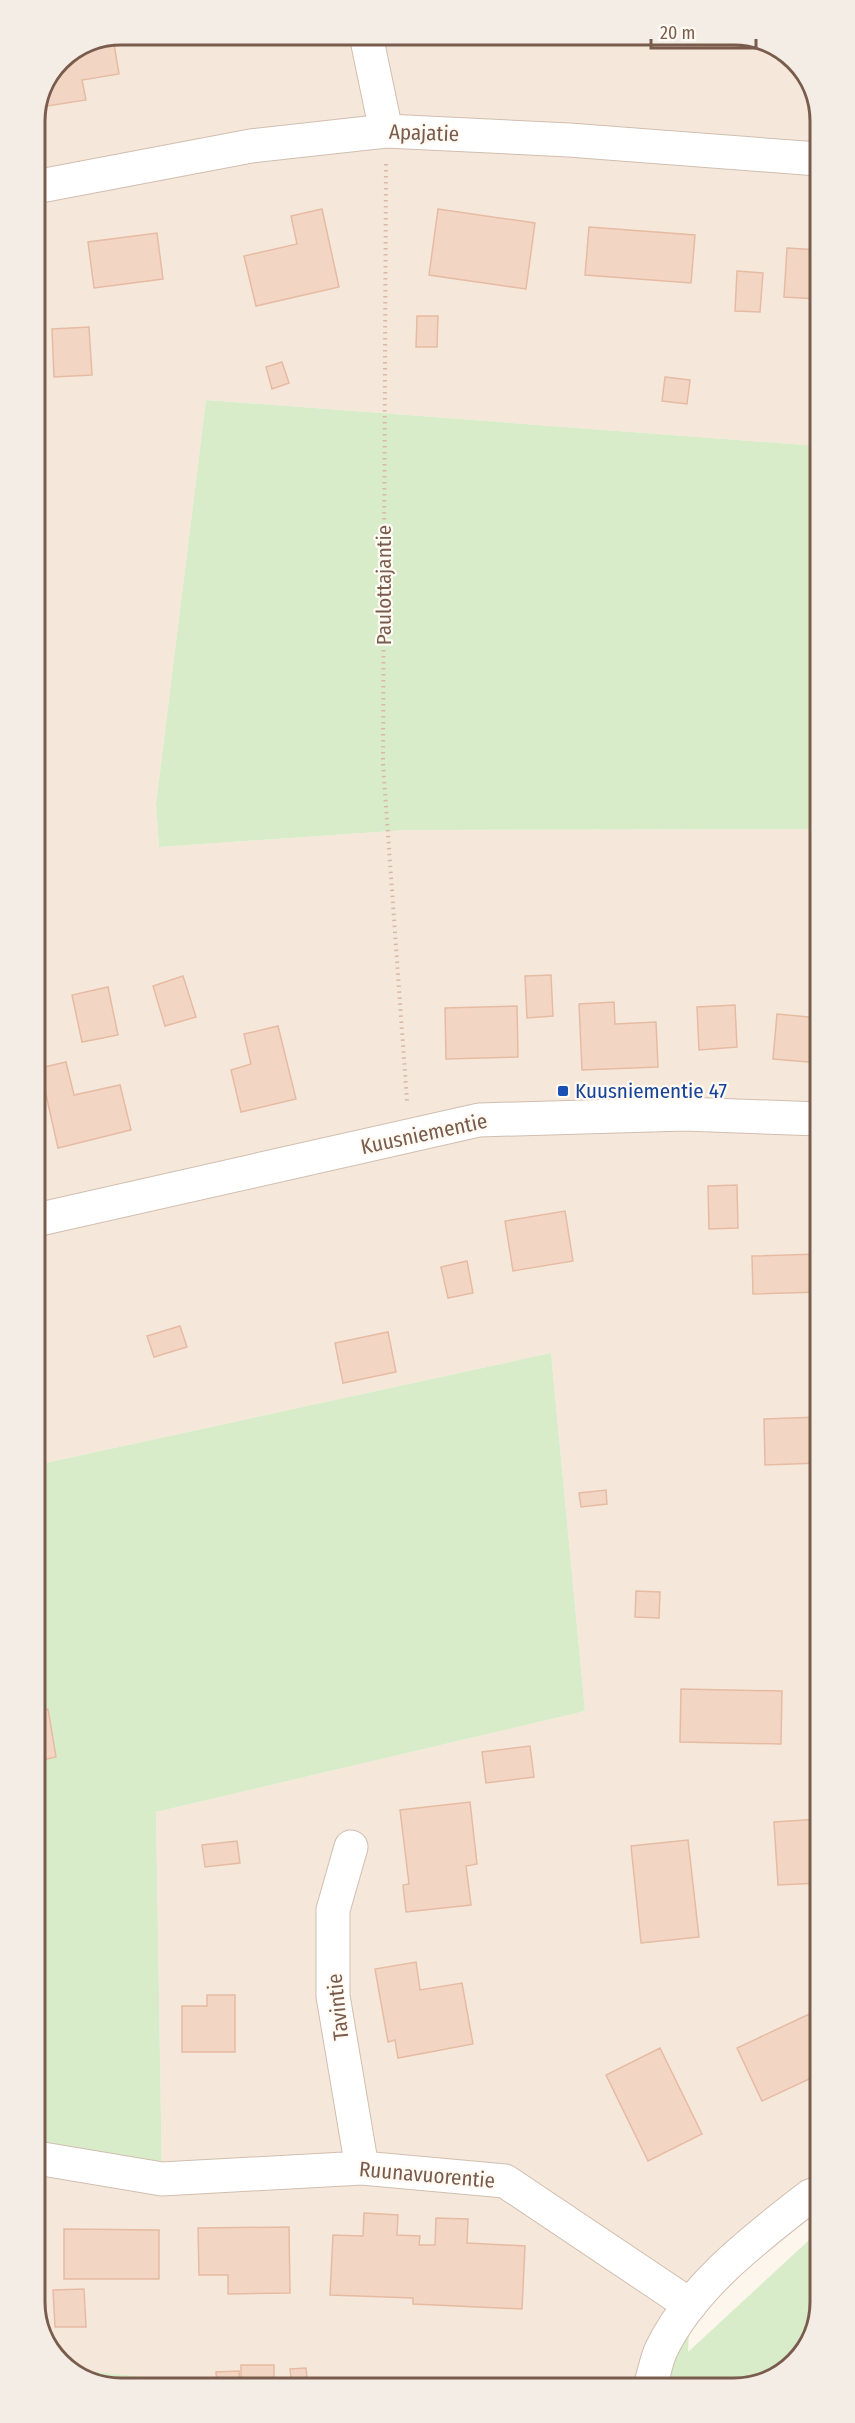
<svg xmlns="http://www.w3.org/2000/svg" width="855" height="2423" font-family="'Fira Sans Condensed',sans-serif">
<rect width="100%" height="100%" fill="#fdf6ec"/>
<path fill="#f5e8da" d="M122,35h618l51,21 26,43 1,347 -612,-46 -50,404 3,43 248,-17 411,-1 2,1363 -79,58 -91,136 -399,2 -183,-19 -4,-2 -26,-43 -1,-166 125,20 -6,-366 429,-101 -34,-358 -515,112 -1,-1349 25,-56z"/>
<path fill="#d8ecc9" d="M206,400l612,46v383l-411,1 -248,17 -3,-43z
M551,1353l34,358 -429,101 6,367 -125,-21 -1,-693z
M820,2230v72l-17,52 -47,31 -106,1 40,-81 -2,47z
M68,2369l183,19h-136z"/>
<path fill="#f3d5c3" stroke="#e6bba3" stroke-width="1.5" d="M113,38l6,36 -37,6 4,20 -45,7 -1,-3 20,-44z
M322,209l17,78 -83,19 -12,-50 53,-12 -6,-28z
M438,209l97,14 -9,66 -97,-14z
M589,227l106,8 -4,48 -106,-8z
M157,233l6,46 -69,9 -6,-46z
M787,248l31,2v49l-34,-2z
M737,271l26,2 -3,39 -25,-1z
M417,316h21l-1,31h-21z
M89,327l3,48 -38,2 -2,-48z
M282,362l7,21 -17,6 -6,-22z
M665,377l25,3 -3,24 -25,-3z
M36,948l8,44 -8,2z
M551,975l2,41 -26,2 -2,-42z
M183,976l13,41 -31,9 -12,-40z
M108,987l10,48 -36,7 -10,-47z
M614,1002l1,22 41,-2 2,45 -76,3 -3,-66z
M735,1005l2,42 -38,3 -2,-43z
M517,1006l1,51 -72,2 -1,-51z
M777,1014l42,4v45l-46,-4z
M278,1026l18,73 -55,13 -10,-42 20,-6 -7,-30z
M66,1062l8,33 46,-10 11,45 -73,18 -18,-80z
M737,1185l1,43 -29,1 -1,-43z
M565,1211l8,50 -60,10 -8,-50z
M819,1254v38l-66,2 -1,-38z
M467,1261l6,32 -25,5 -7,-31z
M36,1292l5,21 -5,2z
M180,1326l7,21 -33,10 -7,-21z
M388,1332l8,40 -53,11 -8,-40z
M819,1417v46l-54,2 -1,-46z
M606,1490l1,14 -26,3 -2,-14z
M636,1591l24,1 -1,26 -24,-1z
M681,1689l101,2 -1,53 -101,-2z
M48,1709l8,48 -19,4v-50z
M530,1746l4,31 -48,6 -4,-31z
M470,1802l7,62 -11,2 5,39 -65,7 -3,-27 6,-1 -9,-74z
M820,1819v64l-42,2 -4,-63z
M688,1840l11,97 -58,6 -10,-97z
M237,1841l3,22 -35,4 -3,-22z
M416,1962l4,28 42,-7 11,61 -75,14 -3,-18 -7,2 -13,-73z
M207,1995h28v57h-53v-46h25z
M820,2009v65l-58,27 -25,-53z
M660,2048l42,86 -54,27 -42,-86z
M364,2213l34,2 -1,20 23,1 -1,9h16l1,-27 32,1 -1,24 58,3 -3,63 -109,-5v-6l-83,-3 3,-60 30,1z
M289,2227l1,66 -62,1v-19h-29l-1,-47z
M64,2229l95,1v49h-95z
M84,2289l2,38h-31l-2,-37z
M241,2365h33v22l-33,1z
M306,2368l2,19 -16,1 -2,-19z
M239,2371l1,17h-23l-1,-16z
M327,2383l174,1v3h-174z"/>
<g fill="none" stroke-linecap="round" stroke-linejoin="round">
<g stroke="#d1beb0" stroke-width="35">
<path id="minor" d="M366,35l20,96
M35,187l216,-41 135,-15 183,9 249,19
M36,1220l443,-100 206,-6 134,5
M351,1847l-18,63v86l29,172
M37,2158l125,21 200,-11 143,13 185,124
M650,2386c4,-11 6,-25 11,-36 30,-63 95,-112 149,-154l10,-4"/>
</g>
<path stroke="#d9b8a5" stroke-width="4" stroke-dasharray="1.5 4.5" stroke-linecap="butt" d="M386,164l-3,600 24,337"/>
<use href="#minor" stroke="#fff" stroke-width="33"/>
</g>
<rect fill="#1a4fb4" stroke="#fffaf3" stroke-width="2" x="557" y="1085" width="12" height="12" rx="3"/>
<g text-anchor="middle" stroke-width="4.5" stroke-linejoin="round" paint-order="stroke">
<g font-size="21" fill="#7a5c4d" stroke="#fffaf3">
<text transform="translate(424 133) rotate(2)" y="7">Apajatie</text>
<text transform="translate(384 585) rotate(-90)" y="7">Paulottajantie</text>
<text transform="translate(424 1134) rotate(-12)" y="7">Kuusniementie</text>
<text transform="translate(338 2007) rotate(-96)" y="7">Tavintie</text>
<text transform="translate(427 2175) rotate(5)" y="7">Ruunavuorentie</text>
</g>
<g font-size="21" fill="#164399" stroke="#fffaf3" text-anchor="start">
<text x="575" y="1098">Kuusniementie 47</text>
</g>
</g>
<path d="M0 0H855V2423H0ZM121 45H734A76 76 0 0 1 810 121V2302A76 76 0 0 1 734 2378H121A76 76 0 0 1 45 2302V121A76 76 0 0 1 121 45Z" fill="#f4ede6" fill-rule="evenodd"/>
<path fill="none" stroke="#7a5c4d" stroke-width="3" d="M121 45H734A76 76 0 0 1 810 121V2302A76 76 0 0 1 734 2378H121A76 76 0 0 1 45 2302V121A76 76 0 0 1 121 45Z"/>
<path d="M651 39v9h105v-9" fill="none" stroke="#7a5c4d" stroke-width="3"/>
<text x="660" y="39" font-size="18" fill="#7a5c4d" stroke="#fffaf3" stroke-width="4.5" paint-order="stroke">20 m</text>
</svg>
